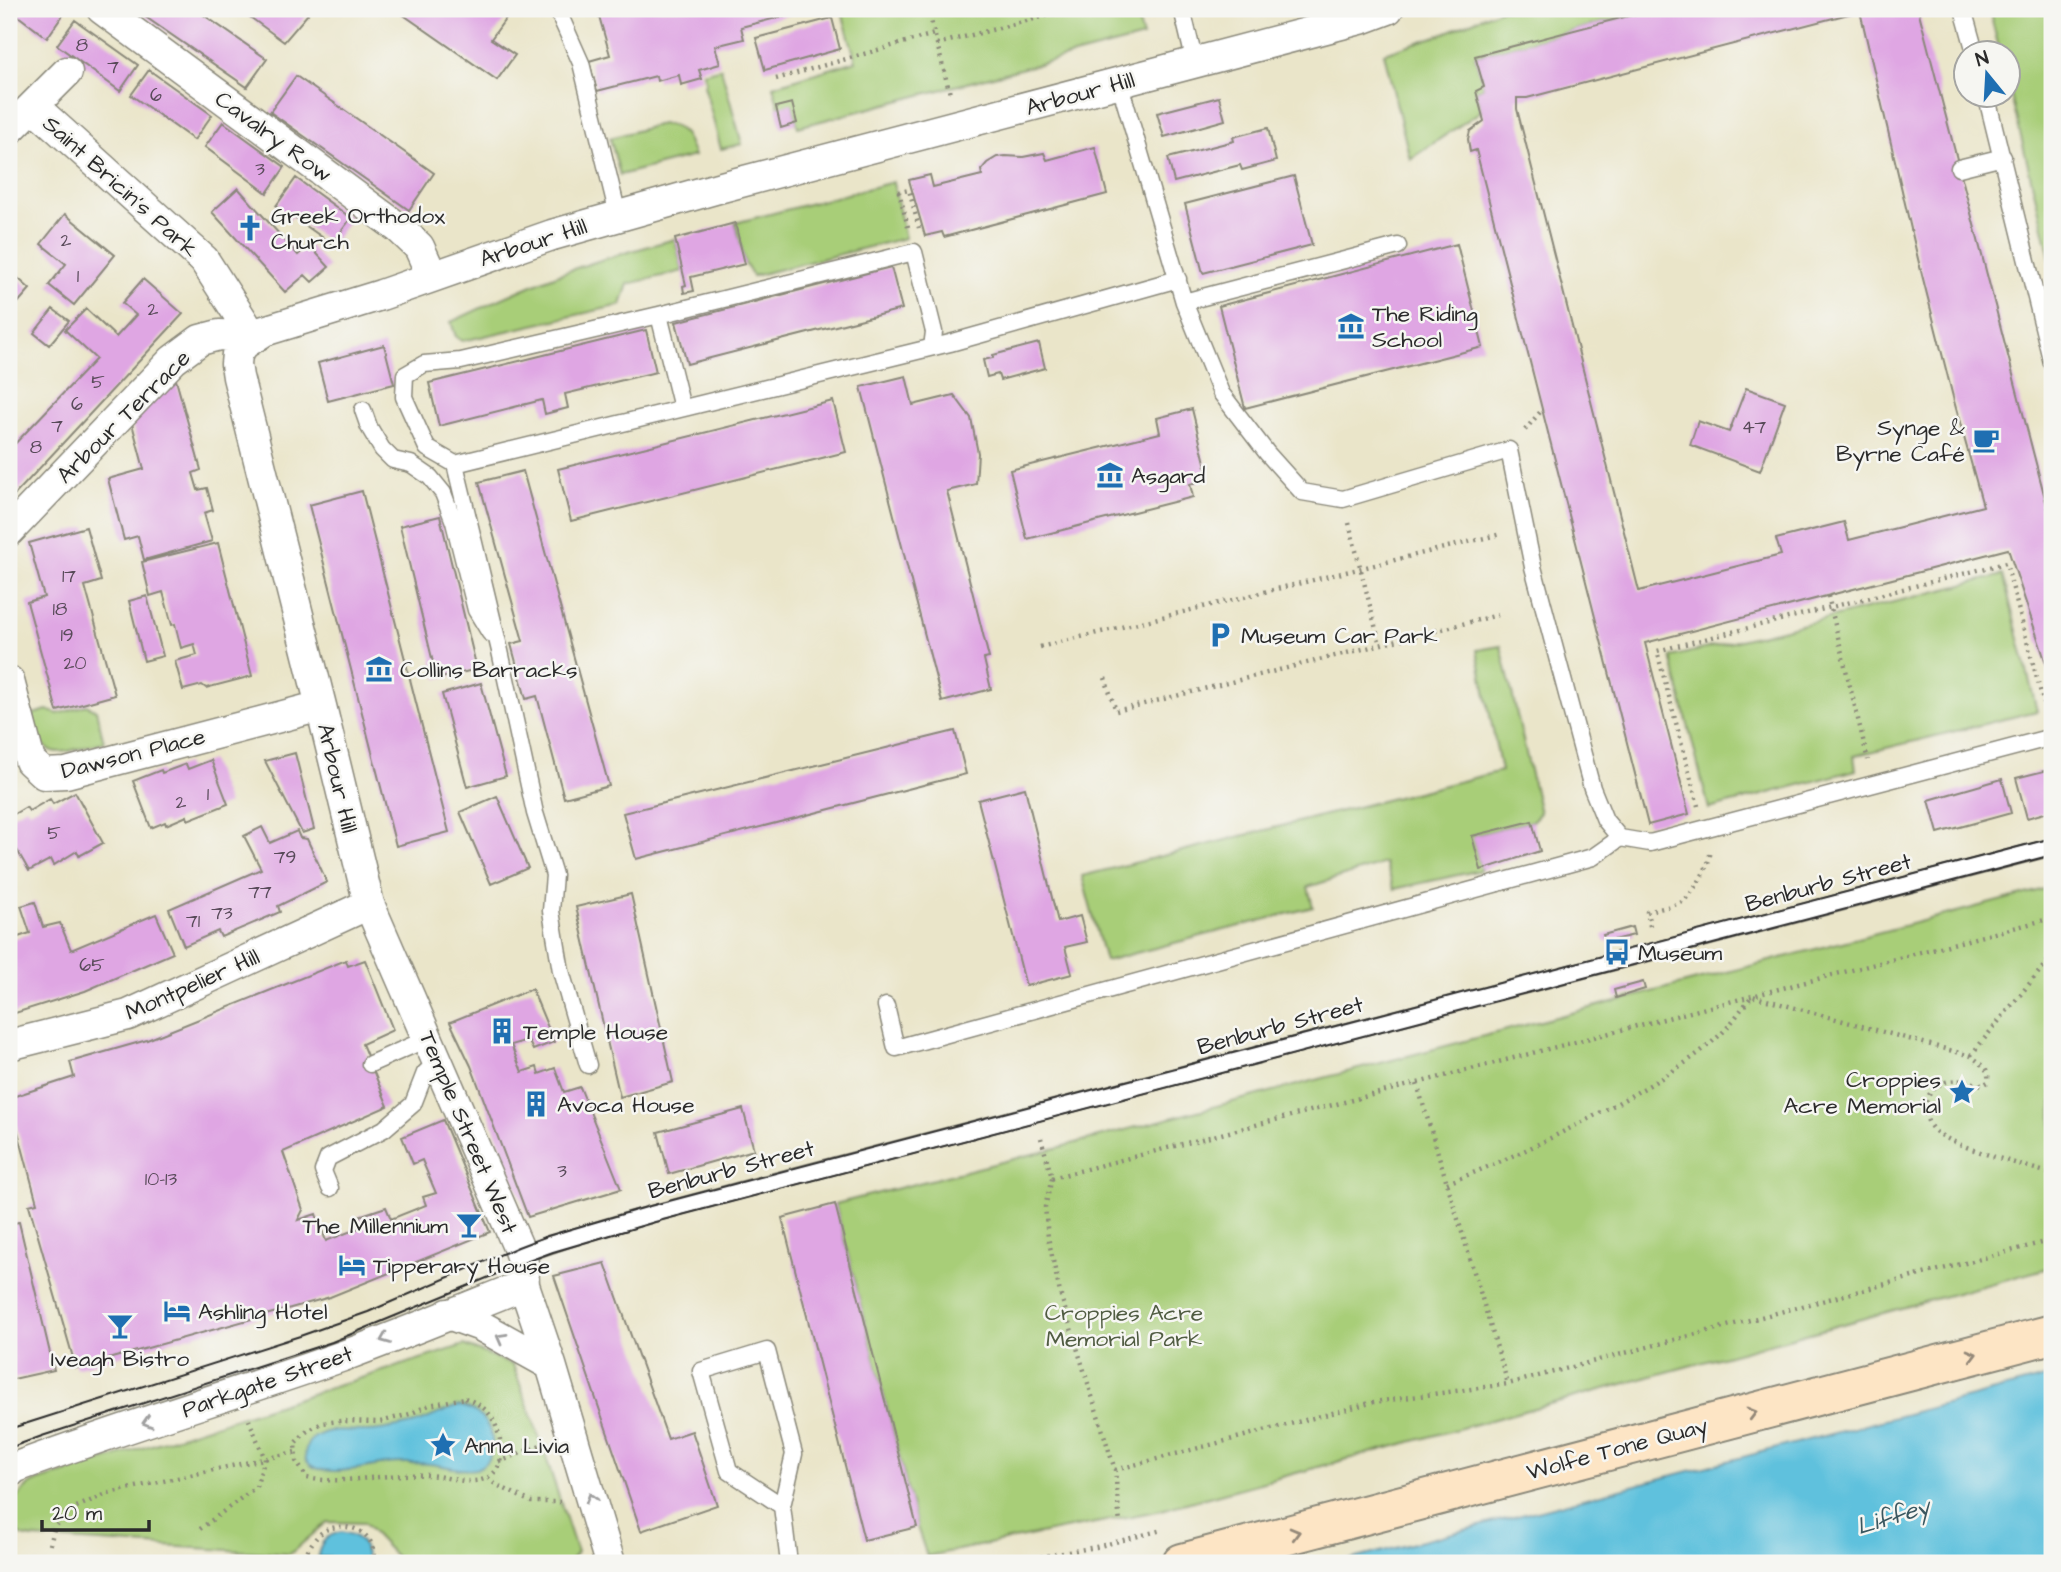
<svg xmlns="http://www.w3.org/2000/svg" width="2061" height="1572" font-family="'Architects Daughter',sans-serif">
<rect width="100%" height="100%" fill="#f6f6f2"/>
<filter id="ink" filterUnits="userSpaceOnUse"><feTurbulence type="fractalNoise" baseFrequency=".0143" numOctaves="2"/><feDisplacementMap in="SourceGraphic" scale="14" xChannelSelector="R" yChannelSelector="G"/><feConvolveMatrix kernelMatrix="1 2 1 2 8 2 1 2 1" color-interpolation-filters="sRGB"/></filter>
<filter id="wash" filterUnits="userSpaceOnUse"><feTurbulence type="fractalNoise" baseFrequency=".00686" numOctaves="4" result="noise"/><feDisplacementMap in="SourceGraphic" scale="28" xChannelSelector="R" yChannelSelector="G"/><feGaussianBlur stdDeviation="1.57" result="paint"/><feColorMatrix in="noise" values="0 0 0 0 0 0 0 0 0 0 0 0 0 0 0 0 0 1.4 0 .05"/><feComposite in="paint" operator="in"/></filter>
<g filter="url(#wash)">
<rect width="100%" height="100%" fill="#eae5c9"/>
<path fill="#a8ce78" stroke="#6a7c52" stroke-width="2" d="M841,9h294l8,28 -345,90 -6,-23 -13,3 -6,-21 83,-25z
M1501,9h154l-180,47 9,31 -8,4 5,20 -71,48 -26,-106 56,-18z
M1989,9h63v256l-43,-178 -1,-35h-8z
M721,68l21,76 -21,5 -17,-64 2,-3 -3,-9z
M661,124c22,1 26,12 33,32l-74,19 -10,-37z
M893,182l12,56 -152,38 -8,-12 -10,-41z
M675,239l8,32 -55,13 -7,21 -154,35 -5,1 -6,-4 -5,-15c37,-17 75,-36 114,-50 36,-13 73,-23 110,-33z
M2003,575l34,136 -183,45 2,14 -147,39 -38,-152z
M1501,646l39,167 -8,8 -59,15 8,34 -87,19 -9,-26 -77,24 5,20 -208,54 -23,-85 419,-105 -24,-121z
M86,705l10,5 8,32c-43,10 -60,25 -74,-27l17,-5 11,4z
M2052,887v380l-895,244 -230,45 -10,-29 -82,-323 210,-53z
M464,1345l49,20 29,80 35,107 -8,11h-119l-50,-2 -36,-38 -37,-1 -37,32 -238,-15c-9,-1 -21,0 -29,-3 -4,-2 -9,-8 -10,-13 -6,-17 6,-28 17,-39z"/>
<path fill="#5fc1dd" stroke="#457684" stroke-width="2" d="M2052,1376v187h-714z
M458,1406c32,2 48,48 20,62 -10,5 -36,-3 -48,-4 -13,-1 -29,-2 -43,0 -21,2 -68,17 -81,-4 -2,-10 0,-18 9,-23 15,-10 31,-6 48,-6 15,1 34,-4 49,-7 16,-4 30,-13 46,-18z
M341,1532c16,2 25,11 25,28l-48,-3c1,-15 9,-22 23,-25z"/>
<g id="blocks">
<path fill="#dfa6e3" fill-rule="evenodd" d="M9,9h51l5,3 -18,26z
M134,9h61l72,50 -20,28z
M239,9h62l7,5 -24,28z
M395,9h98l13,9 -15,21 24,16 -18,25z
M597,9h211v1l-67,17 3,12 -29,7 5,18 -21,6 3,9 -21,6 -2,-10 -22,6 -1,-5 -59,15 -8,-30 21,-6z
M1655,9h263l134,516v13h-2l2,9v134l-44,-132 -363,94 44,171 -41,11 -172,-675 -6,2 -2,-13 2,-8 14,-10 -8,-30 8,-4 -9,-31zM1860,11l58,248 36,142 29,105 -134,34 -5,-18 -68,17 5,16 -142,36 -122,-482v-11h10z
M832,18l8,31 -75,21 -9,-32z
M75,20l63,45 -18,26 -63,-46z
M149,70l63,45 -18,25 -63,-45z
M296,76l138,97 -25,37 -139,-98z
M1219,97l6,23 -61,17 -7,-24z
M792,103l5,20 -16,5 -5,-21z
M223,122l62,45 -18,26 -62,-46z
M1268,128l8,33 -34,9 -2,-5 -66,17 -6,-24 66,-17 -1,-4z
M1095,147l12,47 -163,43 -2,-5 -17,4 -16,-56 21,-5 3,12 49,-12 -1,-5 6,-7 10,-6 8,-1 18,1 21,-4 3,7z
M1294,176l18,69 -109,28 -18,-69z
M296,178l55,40 -19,26 -40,-28 -4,5 -12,-8 3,-4 -3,-3z
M238,188l60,67 11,-10 20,22 -17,15 -7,-7 -20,17 -73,-80z
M65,214l50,41 -41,50 -25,-20 17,-21 -25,-20z
M735,223l10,41 -54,13 3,14 -10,2 -1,-7 3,-1 -11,-46z
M1457,244l26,103 -238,61 -26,-102z
M891,267l11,42 -215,55 -11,-42z
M9,270l21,19 -21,24z
M143,279l40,35 -174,187v-51l87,-91 -31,-29 21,-21 30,28 20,-22 -14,-12z
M53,309l16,12 -20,24 -15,-12z
M646,330l10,42 -91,22 3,14 -23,6 -3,-14 -103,26 -10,-43z
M1039,343l6,25 -45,12 -2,-6 -11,3 -4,-17 10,-2v-3z
M384,345l10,39 -66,17 -10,-38z
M906,376l7,29 41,-10 17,23 7,35 -2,31 -29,7 42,167 -5,1 7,30 -49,13 -81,-315z
M176,380l25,90 -8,3 5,17 9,-2 6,22 -9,3 8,28 -68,19 -6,-24 -14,4 -16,-61 36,-10 -14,-53 26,-30z
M1746,388l39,14 -25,69 -70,-26 8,-24 31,11z
M833,401l13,51 -275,69 -13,-52z
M1192,409l17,70 -19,5 3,13 -166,42 -17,-69 150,-37 -3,-15z
M523,471l86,315 -45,12 -27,-102 -11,3 -15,-55 12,-3 -44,-159z
M362,491l87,341 -53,14 -87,-341z
M440,516l37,153 -40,10 -37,-153z
M86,527l15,54 -16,5 30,109 -58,16 -30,-109 17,-5 -15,-54z
M218,543l34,133 -46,12 -4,-3 -19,5 -8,-29 22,-6 -3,-11 -13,4 -6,-24 -3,1 -9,-33 -13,4 -8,-34z
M147,596l16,60 -19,5 -15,-60z
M481,683l25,93 -39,11 -25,-93z
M955,731l11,43 -330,85 -13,-46z
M295,753l19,76 -12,4 -37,-72z
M211,760l17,44 -40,16 -1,-4 -21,9 -1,-3 -14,6 -18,-47 28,-11 1,3 24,-9 2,5z
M2052,769v42l-25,7 -11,-40z
M2002,779l9,34 -73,20 -9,-33z
M1025,788l33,134 22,-6 7,26 -22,5 7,27 -46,12 -48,-186z
M75,792l28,51 -24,13 -2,-5 -23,14 -3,-6 -22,12 -20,-35v-19l17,-10 3,4 21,-12 3,5z
M497,796l31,72 -37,16 -31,-72z
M1532,821l8,30 -59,19 -9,-34z
M262,827l8,16 27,-12 3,7 7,1 20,43 -49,24 2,6 -59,25 -3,-6 -34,15 -15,-37 92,-40 -17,-33z
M631,894l42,188 -53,15 -44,-190z
M35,902l8,25 17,-4 11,27 85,-36 17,39 -88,38 -76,24v-75l21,-7 -9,-27z
M1632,927l2,8 -29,7 -2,-7z
M346,960l2,6 17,-6 28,70 -31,14 26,62 -105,46 20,58 -5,10 18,-6 10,27 36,-14 -3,-11 27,-9 5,12 35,-14 -3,-8 13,-4 -14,-33 -9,4 -11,-27 41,-17 47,112 -160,65 -254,71 -47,-163 8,-2 -28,-105 65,-21 -4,-15 77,-22z
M1643,982l2,7 -29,9 -2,-8z
M532,989l22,53 -21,8 -5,-10 -17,5 11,27 15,-5 2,7 16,-6 9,24 16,-5 41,102 -93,28 -57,-151 -21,-44z
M743,1109l11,41 -85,24 -11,-42z
M835,1204l82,323 -53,13 -82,-322z
M19,1222l35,148 -45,10v-156z
M605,1263l63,176 24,-8 25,74 -76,26 -87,-255z"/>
</g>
</g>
<g filter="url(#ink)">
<use href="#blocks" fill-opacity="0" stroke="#8a887a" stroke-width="2"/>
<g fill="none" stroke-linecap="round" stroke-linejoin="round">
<g stroke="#8a887a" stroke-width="19">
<path id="service" d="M557,9l24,54 37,152
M1182,9l13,54
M1963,9l12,43
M1119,82l65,220 37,91 46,60 35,39 41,7 166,-49 24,117 59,221 13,32 15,18 30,5 402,-106
M1986,94l66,269
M1959,168l44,-11
M1184,302l214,-56
M659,315l23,93
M932,347l2,-15 -20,-80 -255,63 -198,46 -37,3 -19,11 -1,22 23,51 28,16 495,-121 228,-64
M363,410l6,17 13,22 11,11 18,4 19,13 13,16 11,29 22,88 14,23
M455,464l45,187 35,162 19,62 -3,36 10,60 27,94
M886,1006l10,42 697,-191 27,-19
M370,1064l59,-26
M330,1188l-7,-17 5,-13 56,-29 29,-25 12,-31 14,-13
M521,1255c77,-28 157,-48 236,-69l1295,-339
M782,1506l-53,-35 -28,-100 66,-20 27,103 -12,52 7,57"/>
</g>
<g stroke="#8a887a" stroke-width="33">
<path id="minor" d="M102,9l298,220 19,18 13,29
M33,106l171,154 49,77
M9,130l58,-58
M9,531l164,-171 27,-20 19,-5 34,2
M9,681l21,80 14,13 22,-1 255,-67
M9,1045l119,-30 241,-111
M448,1314l33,12 70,39
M9,1473l5,-5c109,-41 222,-74 332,-113 60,-22 119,-47 178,-70
M610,1563l-59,-198 -27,-80 -1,-22 -5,-16 -149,-343 -48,-198 -83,-329 -2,-13 1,-10 7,-10 20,-13 117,-36 171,-60 166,-47 646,-170 24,-9"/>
</g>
<g stroke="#8a887a" stroke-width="42">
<path id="secondary" d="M1182,1563l870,-229"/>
</g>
<path stroke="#8a887a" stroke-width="4.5" stroke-dasharray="2 5" stroke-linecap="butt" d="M928,9l22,85
M937,44l136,-35
M776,79l158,-45
M908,227l-9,-35 10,-2 10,38
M1525,430l16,-19
M1349,523l31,122
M1828,596l40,164
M1040,647l461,-113
M1105,678l11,33 382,-96
M1698,806l-41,-155 349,-88 40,149
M1650,926l-3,-14c10,-3 23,-5 33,-9 11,-5 32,-40 30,-52
M1971,1055l81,-99
M1417,1084l91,300
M1041,1138l11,40 -7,29 3,30 12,56 55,177 5,54
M1052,1178l1000,-260
M1447,1183c62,-23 120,-52 178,-84 34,-19 69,-39 97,-66 11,-11 20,-25 30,-37l219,60c10,8 19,12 17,26l-5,3c-18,-4 -37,-10 -51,6 -4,4 -6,11 -8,16 2,8 3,15 8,21 15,18 95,38 120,46
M465,1398c20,8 29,17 34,38 4,13 4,32 -9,40 -15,10 -36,3 -53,0 -43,-6 -88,10 -130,2l-11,-17 -1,-18 11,-11 16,-9 19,-2 39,1 30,-8 19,-9z
M499,1462l44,-18
M1115,1470l259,-68 134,-18 544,-144
M488,1478l7,6 36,18h29
M200,1529l56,-42 9,-28 -16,-39
M50,1545l4,-16 13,-18 42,-18 186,-41
M301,1563c6,-11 12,-25 23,-32 15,-8 37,-5 46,10 4,6 4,15 5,22
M1006,1563l90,-16 66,-17"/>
<use href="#service" stroke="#fff" stroke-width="16"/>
<use href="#minor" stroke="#fff" stroke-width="30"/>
<use href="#secondary" stroke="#fde5c5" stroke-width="38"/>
<path stroke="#2b2b2b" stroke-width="2" d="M9,1429l291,-93 68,-24 150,-65 29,-11 103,-30 1402,-368
M9,1448l33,-12 290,-94 191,-79 30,-11 102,-30 1397,-367"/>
</g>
<defs><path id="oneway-chevron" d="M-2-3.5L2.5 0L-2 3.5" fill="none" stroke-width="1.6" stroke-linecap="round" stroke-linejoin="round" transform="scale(1.75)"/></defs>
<g stroke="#a0a0a0">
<use href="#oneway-chevron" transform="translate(501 1338) rotate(-151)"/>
<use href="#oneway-chevron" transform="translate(385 1339) rotate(158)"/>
<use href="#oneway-chevron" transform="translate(147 1422) rotate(163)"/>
<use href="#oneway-chevron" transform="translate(591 1498) rotate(-107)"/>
</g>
<g stroke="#948878">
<use href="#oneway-chevron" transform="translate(1972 1355) rotate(-15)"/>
<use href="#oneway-chevron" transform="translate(1752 1413) rotate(-15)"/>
<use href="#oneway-chevron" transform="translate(1295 1533) rotate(-15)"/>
</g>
</g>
<defs>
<g id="church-bare" transform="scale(2.1)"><path d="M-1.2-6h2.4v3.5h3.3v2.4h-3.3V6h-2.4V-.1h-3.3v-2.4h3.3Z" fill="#1f6fb2" stroke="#f6f6f2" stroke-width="2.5" paint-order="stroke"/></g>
<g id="museum-bare" transform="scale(2.1)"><path d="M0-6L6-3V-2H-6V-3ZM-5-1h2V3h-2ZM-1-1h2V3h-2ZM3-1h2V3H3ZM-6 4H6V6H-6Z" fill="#1f6fb2" stroke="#f6f6f2" stroke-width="2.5" paint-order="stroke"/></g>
<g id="cafe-bare" transform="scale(2.1)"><path d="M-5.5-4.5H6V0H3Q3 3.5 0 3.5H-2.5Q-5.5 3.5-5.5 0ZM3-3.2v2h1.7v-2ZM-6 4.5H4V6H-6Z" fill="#1f6fb2" stroke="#f6f6f2" stroke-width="2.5" paint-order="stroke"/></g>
<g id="parking-bare" transform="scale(2.1)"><path d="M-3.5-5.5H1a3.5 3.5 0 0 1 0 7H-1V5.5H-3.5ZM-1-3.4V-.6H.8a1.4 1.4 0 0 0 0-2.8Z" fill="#1f6fb2" stroke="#f6f6f2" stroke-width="2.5" paint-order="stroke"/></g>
<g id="bus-bare" transform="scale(2.1)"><path d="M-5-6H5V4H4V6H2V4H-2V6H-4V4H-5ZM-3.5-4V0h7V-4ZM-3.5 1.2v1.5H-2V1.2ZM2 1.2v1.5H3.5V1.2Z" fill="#1f6fb2" stroke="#f6f6f2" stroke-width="2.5" paint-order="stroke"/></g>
<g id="building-bare" transform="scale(2.1)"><path d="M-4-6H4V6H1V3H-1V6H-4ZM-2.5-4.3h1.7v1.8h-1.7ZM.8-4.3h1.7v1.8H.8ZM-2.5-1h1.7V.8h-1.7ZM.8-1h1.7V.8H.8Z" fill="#1f6fb2" stroke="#f6f6f2" stroke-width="2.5" paint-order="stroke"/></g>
<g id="sight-bare" transform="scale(2.1)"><path d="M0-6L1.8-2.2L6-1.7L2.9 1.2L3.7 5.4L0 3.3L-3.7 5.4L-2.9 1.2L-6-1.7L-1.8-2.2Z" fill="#1f6fb2" stroke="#f6f6f2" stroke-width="2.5" paint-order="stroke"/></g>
<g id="bar-bare" transform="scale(2.1)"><path d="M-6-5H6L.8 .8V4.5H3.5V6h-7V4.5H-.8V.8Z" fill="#1f6fb2" stroke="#f6f6f2" stroke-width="2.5" paint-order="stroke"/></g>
<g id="hotel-bare" transform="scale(2.1)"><path d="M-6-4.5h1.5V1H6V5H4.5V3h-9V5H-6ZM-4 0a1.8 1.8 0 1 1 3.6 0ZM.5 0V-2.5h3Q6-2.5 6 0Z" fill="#1f6fb2" stroke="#f6f6f2" stroke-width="2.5" paint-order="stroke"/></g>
</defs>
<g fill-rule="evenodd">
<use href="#church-bare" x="250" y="228"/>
<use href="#museum-bare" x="1351" y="326"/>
<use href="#cafe-bare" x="1986" y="440"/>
<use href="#museum-bare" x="1110" y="475"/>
<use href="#parking-bare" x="1220" y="635"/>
<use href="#museum-bare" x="379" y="669"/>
<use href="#bus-bare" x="1617" y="952"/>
<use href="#building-bare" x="502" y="1031"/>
<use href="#sight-bare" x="1962" y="1092"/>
<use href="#building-bare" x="536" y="1104"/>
<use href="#bar-bare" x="469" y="1225"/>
<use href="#hotel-bare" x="352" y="1265"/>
<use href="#hotel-bare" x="177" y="1311"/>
<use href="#bar-bare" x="120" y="1326"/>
<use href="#sight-bare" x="443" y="1445"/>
</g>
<g text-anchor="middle" stroke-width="5" stroke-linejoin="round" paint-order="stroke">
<g font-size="19" fill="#584a59">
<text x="82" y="51">8</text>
<text x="113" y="73">7</text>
<text x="156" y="101">6</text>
<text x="260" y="175">3</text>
<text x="66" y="246">2</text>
<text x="78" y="282">1</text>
<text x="153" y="315">2</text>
<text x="98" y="388">5</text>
<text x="77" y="410">6</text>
<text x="57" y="432">7</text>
<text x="1754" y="433">47</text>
<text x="36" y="453">8</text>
<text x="69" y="582">17</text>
<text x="60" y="615">18</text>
<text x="67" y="641">19</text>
<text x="75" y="669">20</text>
<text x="208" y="800">1</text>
<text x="181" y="808">2</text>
<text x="54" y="839">5</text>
<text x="285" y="863">79</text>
<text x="260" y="898">77</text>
<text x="222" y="919">73</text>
<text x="193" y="927">71</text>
<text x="92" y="971">65</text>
<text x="562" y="1177">3</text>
<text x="161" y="1185">10-13</text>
</g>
<g font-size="23" fill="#2b2b2b" stroke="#f6f6f2">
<text transform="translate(1080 93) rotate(-15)" y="8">Arbour Hill</text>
<text transform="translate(274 136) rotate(36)" y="8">Cavalry Row</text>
<text transform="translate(121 186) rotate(42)" y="8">Saint Bricin's Park</text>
<text transform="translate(533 242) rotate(-18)" y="8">Arbour Hill</text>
<text transform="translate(123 416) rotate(-45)" y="8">Arbour Terrace</text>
<text transform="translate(133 753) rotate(-14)" y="8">Dawson Place</text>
<text transform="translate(338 778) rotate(77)" y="8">Arbour Hill</text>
<text transform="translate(1828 882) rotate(-15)" y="8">Benburb Street</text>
<text transform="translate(192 984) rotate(-24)" y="8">Montpelier Hill</text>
<text transform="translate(1280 1025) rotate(-15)" y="8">Benburb Street</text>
<text transform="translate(469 1132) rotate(67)" y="8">Temple Street West</text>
<text transform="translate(731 1169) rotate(-15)" y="8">Benburb Street</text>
<text transform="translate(267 1381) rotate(-19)" y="8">Parkgate Street</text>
<text transform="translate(1617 1448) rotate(-15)" y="8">Wolfe Tone Quay</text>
</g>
<g font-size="23" fill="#2b2b2b" stroke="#f6f6f2" text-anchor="start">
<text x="271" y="223">Greek Orthodox<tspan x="271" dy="26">Church</tspan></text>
<text x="1372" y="321">The Riding<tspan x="1372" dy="26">School</tspan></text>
<text x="1965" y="435" text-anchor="end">Synge &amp;<tspan x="1965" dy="26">Byrne Café</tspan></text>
<text x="1131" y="483">Asgard</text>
<text x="1241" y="643">Museum Car Park</text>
<text x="400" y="677">Collins Barracks</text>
<text x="1638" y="960">Museum</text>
<text x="523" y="1039">Temple House</text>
<text x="1941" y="1087" text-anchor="end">Croppies<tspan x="1941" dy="26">Acre Memorial</tspan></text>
<text x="557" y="1112">Avoca House</text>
<text x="448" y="1233" text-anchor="end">The Millennium</text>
<text x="373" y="1273">Tipperary House</text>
<text x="198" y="1319">Ashling Hotel</text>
<text x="120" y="1366" text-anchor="middle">Iveagh Bistro</text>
<text x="464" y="1453">Anna Livia</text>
</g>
<g font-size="23" fill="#505c42" stroke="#f6f6f2">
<text x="1124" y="1320">Croppies Acre<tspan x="1124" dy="26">Memorial Park</tspan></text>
</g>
<g font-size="24" font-style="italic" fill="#3b5860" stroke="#f6f6f2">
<text transform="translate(1893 1516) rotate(-17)" y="8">Liffey</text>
</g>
</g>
<rect width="2061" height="1572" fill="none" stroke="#f6f6f2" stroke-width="35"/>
<g transform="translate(1987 74) rotate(342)"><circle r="33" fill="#f6f6f2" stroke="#a5a5a2" stroke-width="2"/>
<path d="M0-5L12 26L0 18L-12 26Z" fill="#1f6fb2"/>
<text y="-10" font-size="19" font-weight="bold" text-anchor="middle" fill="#2b2b2b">N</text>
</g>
<path d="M42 1520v10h107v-10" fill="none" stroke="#2b2b2b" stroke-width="3.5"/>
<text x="52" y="1520" font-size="21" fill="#2b2b2b" stroke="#f6f6f2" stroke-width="5" paint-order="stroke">20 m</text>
</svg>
